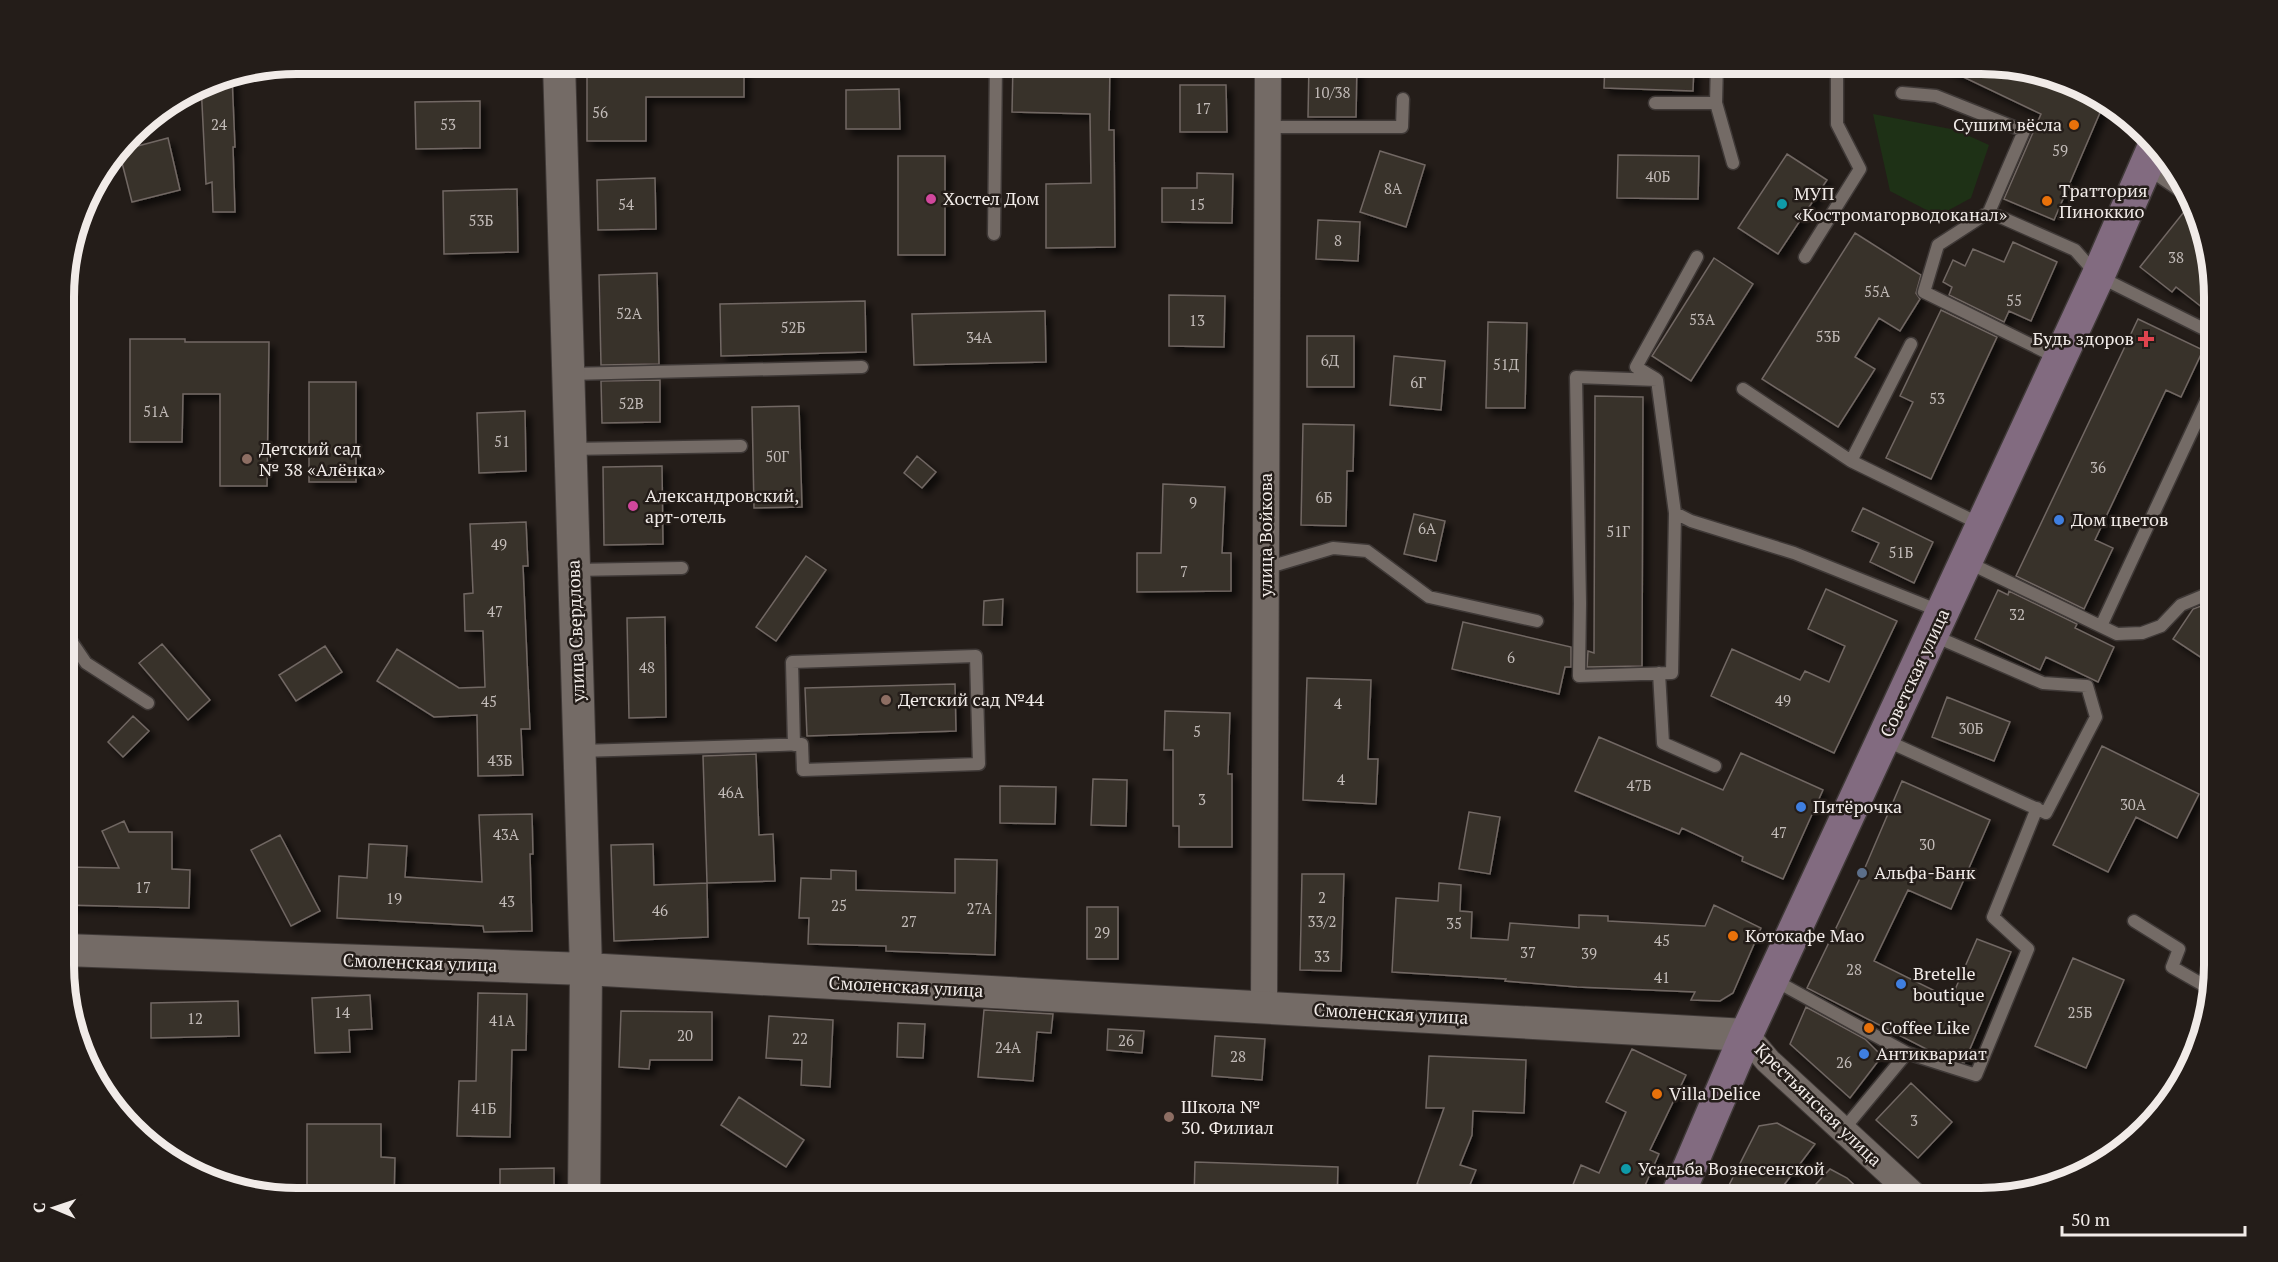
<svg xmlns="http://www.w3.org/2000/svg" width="2278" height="1262" font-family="'PT Serif',serif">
<defs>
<filter id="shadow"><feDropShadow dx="5.5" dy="5.5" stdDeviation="3" flood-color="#0009"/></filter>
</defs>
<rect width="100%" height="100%" fill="#241d19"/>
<path fill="#1e3116" d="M1873,114l83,16 33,15 -18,53 -33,18 -48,-25z"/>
<path fill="#39302c" stroke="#716863" stroke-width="1.5" filter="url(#shadow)" d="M587,63h157v34h-98v44h-59z
M1013,63h97l-1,67h5l1,117 -69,1v-64l45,-1 -1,-69 -78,-2z
M1309,63h48l-1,54h-48z
M1605,63h89l-1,28 -89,-3z
M1934,63h48l60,8 56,23 7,7 -51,119 -50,-21 37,-85z
M232,76l3,71h-2l2,65h-22l-1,-30 -6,2 -5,-100 6,-3z
M1180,85h46l1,47h-47z
M899,89l1,40h-54v-39z
M480,101v47l-64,1 -1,-47z
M168,138l12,52 -48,12 -13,-51z
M1380,151l45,14 -19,62 -46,-15z
M1787,154l40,26 -49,74 -40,-26z
M1618,155l81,1 -1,43 -81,-1z
M898,156h47v99h-47z
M1197,173l36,1 -1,49 -70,-1v-34h35z
M655,178l1,51 -58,1 -1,-50z
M517,189l1,63 -74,2 -1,-63z
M2187,208l16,14 4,20 -9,11 13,10 3,18v13l-11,14 -27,-21 -4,5 -32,-25z
M1318,220l42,2 -2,39 -42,-2z
M1855,233l66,42 -5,18 4,6 -20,32 -21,-13 -24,39 20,12 -37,58 -76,-48z
M2013,242l44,20 -26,59 -22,-10 -5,11 -55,-27 3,-8 -9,-5 10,-22 12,6 8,-17 31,13z
M1714,258l39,26 -62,97 -39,-25z
M657,273l2,91 -58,1 -2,-90z
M1169,295l56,1 -1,51 -55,-1z
M865,301l1,51 -145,4 -1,-52z
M1941,310l56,27 -66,142 -45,-21 27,-56 -13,-6z
M1045,311l1,51 -132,3 -2,-51z
M2138,319l65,31 -22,47 -15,-7 -71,150 18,8 -29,61 -68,-33z
M1488,322l39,1 -2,85h-39z
M1307,336h47v51h-47z
M130,339h55v3h84l-2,144h-47v-92h-37l-1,48h-52z
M1394,356l51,5 -4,49 -51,-5z
M660,380v42l-58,1 -1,-42z
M309,382h47v100h-47z
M1595,396l48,1 -1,269 -55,1 1,-16 6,2z
M799,406l3,101 -48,1 -2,-101z
M525,411l1,60 -47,2 -2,-60z
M1303,424l51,1 -1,46h-6l-1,55 -45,-1z
M917,456l19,16 -14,16 -18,-15z
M662,466l1,78 -59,1 -1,-78z
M1163,484l62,3 -3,66h9v38l-94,1v-39h24z
M1863,508l70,34 -19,41 -44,-21 9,-19 -27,-12z
M1414,514l31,7 -9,40 -32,-7z
M526,522l2,44h-5l7,163h-9l2,46 -45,1 -1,-61 -43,2 -57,-36 20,-32 62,39 26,-1 -2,-56h-18l-1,-37 9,-1 -3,-69z
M806,556l20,14 -50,71 -20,-14z
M1826,589l71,32 -63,132 -123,-57 21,-47 68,31 5,-9 24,11 16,-36 -37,-17z
M1998,590l10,5 1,-4 68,33 -2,4 39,19 -16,35 -52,-25 -6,13 -65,-31z
M1003,599l-1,26h-19l1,-24z
M2201,606l13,9v51l-41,-27 20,-30z
M665,617l1,100 -37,1 -2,-100z
M1463,622l108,25v20h-6l-6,27 -107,-25z
M162,644l48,56 -22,20 -49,-57z
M325,646l17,26 -46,29 -17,-26z
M1307,678l64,2 -3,79h10l-2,45 -73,-4z
M955,684l1,47 -149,5 -2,-48z
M1947,697l63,25 -16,39 -62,-24z
M1165,711l65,2 -2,61h4v73h-53v-21h-6v-76h-9z
M133,716l16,15 -26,26 -15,-15z
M1599,737l124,53 18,-37 82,37 -40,89 -41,-18 1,-4 -61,-29 -3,6 -104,-43z
M2102,746l97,48 -22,44 -41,-21 -28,55 -55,-27z
M756,754l3,81 14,-1 2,47 -68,2 -4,-127z
M1093,779l34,1 -1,46 -35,-1z
M1902,781l88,39 -39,89 -43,-19 -34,71 77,38 26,-60 34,13 -47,111 -30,-10 -127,-65 57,-118z
M1000,786l56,1 -1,37 -55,-1z
M1469,812l31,5 -10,57 -31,-5z
M532,814l1,40h-3l2,77 -48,1 -1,-6 -146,-8 2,-42 28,2 2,-34 38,2 -2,31 77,5 -3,-67z
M124,821l5,11h43v37l18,1 -1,38 -124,-3v-38l54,1 -17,-37z
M280,835l40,76 -29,15 -40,-76z
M653,844l1,41 53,-2 1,54 -94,4 -3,-96z
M955,859l42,1 -2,95 -109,-4v-5l-78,-2 1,-26h-10l2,-40 30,1v-9l25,1v19l99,3z
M1302,874h42l-3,97 -41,-1z
M1439,883l22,2 -1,26 12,1 -1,26 37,2 2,-17 69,5v-13l29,1v5l97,5 9,-21 47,23 -28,65 -13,8 -29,-1 4,-8 -118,-5 -72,-6 1,-2 -114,-7 4,-74 42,3z
M1087,907h31v52h-31z
M2073,958l51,22 -38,88 -51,-22z
M478,993l49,1 -1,56h-14l-2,87 -53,-1 2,-55h17z
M370,995l2,34 -23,1 1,22 -35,1 -3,-55z
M238,1001l1,35 -88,2v-35z
M1806,1007l59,32 17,17 -32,42 -60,-54z
M984,1010l69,4 -2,19 -14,-1 -4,49 -55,-4z
M621,1011l91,1v48h-62l-1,9 -30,-2z
M769,1016l64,4 -3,67 -29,-2 1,-25 -36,-2z
M898,1023l27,1 -2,34 -26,-1z
M1108,1029l36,2 -2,22 -35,-3z
M1215,1036l50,3 -3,41 -50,-4z
M1632,1049l54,26 -36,75 9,4 -20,45h-55l-14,-7 11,-27 18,8 27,-61 -20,-10z
M1429,1056l97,4 -2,53 -51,-2 -1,24 -12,30 16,5 -11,27 -48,-13 27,-76h-18z
M1911,1083l41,39 -34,36 -42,-38z
M739,1097l65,43 -18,27 -65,-42z
M1777,1123l38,21 -31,41 16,14h-78l37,-73z
M307,1124h74v33l14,1 -1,41h-87z
M1195,1162l143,5 -1,32h-143z
M554,1168v31h-54v-30z
M1830,1169l17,9 22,21h-67z"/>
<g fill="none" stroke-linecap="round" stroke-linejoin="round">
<g stroke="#3f3937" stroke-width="15">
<path id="service" d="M1717,63l-1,40 17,60
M1902,93l34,3 88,35 -35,81 86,38 23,26 112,56 4,5
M1655,103h61
M174,105v-3
M1269,127h133l1,-28
M2147,168l44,30
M1989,212l-51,33 -14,47 134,66
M994,234l2,-171
M1805,257l55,-88 -23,-45v-61
M1911,344l-60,117 131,64
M569,374l293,-7
M1656,379l-20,-12 61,-110
M1743,389l108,72
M571,449l170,-3
M1675,513l-3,160 -93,3 1,-73 -4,-226 81,3 18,133 16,8 103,32 148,59
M1967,562l150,72 25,-1 19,-7 20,-21 24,-10 9,1
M1266,568l67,-20 34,3 62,46 108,24
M575,570l107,-2
M2101,626l113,-242
M65,632l21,31 62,40
M1659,673l4,70 52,23
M1885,740l161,73 50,-96 -9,-31 -44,-3 -111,-48
M580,751l199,-6 23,-1 1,26 176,-6 -3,-108 -184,6 2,83
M2134,921l45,28 -7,18 40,23
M1774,980l133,73
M1843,1130l64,-77 69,22 52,-126 -35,-32 44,-109"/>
</g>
<g stroke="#3f3937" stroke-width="28">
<path id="minor" d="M1264,1006l4,-943
M1746,1035l22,26 150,138"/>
</g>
<g stroke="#3f3937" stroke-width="34">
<path id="tertiary" d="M559,63l27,906 -2,230
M65,950l521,19 1160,66"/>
</g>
<g stroke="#3f3937" stroke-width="36">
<path id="secondary" d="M1676,1199l70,-164 352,-759 56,-129"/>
</g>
<use href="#service" stroke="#746b66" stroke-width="12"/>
<use href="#minor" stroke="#746b66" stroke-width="26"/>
<use href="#tertiary" stroke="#746b66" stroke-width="32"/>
<use href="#secondary" stroke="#826b80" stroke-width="33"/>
</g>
<g fill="#e8710a" stroke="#241d19" stroke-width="2">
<circle cx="2074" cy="125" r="6"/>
<circle cx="2047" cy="201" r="6"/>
<circle cx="1733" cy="936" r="6"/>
<circle cx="1869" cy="1028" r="6"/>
<circle cx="1657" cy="1094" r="6"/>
</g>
<g fill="#d1479c" stroke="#241d19" stroke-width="2">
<circle cx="931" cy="199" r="6"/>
<circle cx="633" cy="506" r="6"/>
</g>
<g fill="#0f9aa8" stroke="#241d19" stroke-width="2">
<circle cx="1782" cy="204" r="6"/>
<circle cx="1626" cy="1169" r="6"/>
</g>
<path fill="#e0444e" stroke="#241d19" stroke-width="2" d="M2143 330h6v6h6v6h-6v6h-6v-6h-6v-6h6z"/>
<g fill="#8d6e63" stroke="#241d19" stroke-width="2">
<circle cx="247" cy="459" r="6"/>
<circle cx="886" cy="700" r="6"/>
<circle cx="1169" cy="1117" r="6"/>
</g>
<g fill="#3f7fe0" stroke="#241d19" stroke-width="2">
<circle cx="2059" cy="520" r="6"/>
<circle cx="1801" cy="807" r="6"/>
<circle cx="1901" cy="984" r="6"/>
<circle cx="1864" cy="1054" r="6"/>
</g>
<circle fill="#5c6f8a" stroke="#241d19" stroke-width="2" cx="1862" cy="873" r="6"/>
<g text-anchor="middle" stroke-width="5" stroke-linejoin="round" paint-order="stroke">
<g font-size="15" fill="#c3bcb9">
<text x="1332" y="98">10/38</text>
<text x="1203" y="114">17</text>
<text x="600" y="118">56</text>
<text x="219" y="130">24</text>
<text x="448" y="130">53</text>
<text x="2060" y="156">59</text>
<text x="1658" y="182">40Б</text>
<text x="1393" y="194">8А</text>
<text x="626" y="210">54</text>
<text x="1197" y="210">15</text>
<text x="481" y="226">53Б</text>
<text x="1338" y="246">8</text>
<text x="2176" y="263">38</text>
<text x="1877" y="297">55А</text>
<text x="2014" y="306">55</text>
<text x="629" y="319">52А</text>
<text x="1702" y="325">53А</text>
<text x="1197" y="326">13</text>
<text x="793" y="333">52Б</text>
<text x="1828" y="342">53Б</text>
<text x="979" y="343">34А</text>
<text x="1330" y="366">6Д</text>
<text x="1506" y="370">51Д</text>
<text x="1418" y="388">6Г</text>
<text x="1937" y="404">53</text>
<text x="631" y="409">52В</text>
<text x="156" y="417">51А</text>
<text x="502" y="447">51</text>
<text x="777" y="462">50Г</text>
<text x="2098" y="473">36</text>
<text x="1324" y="503">6Б</text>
<text x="1193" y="508">9</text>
<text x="1427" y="534">6А</text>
<text x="1618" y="537">51Г</text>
<text x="499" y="550">49</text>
<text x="1901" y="558">51Б</text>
<text x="1184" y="577">7</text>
<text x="495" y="617">47</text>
<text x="2017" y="620">32</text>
<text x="1511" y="663">6</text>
<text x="647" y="673">48</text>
<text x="1783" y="706">49</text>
<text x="489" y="707">45</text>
<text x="1338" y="709">4</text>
<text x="1971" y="734">30Б</text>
<text x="1197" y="737">5</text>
<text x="500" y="766">43Б</text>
<text x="1341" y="785">4</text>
<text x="1639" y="791">47Б</text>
<text x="731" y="798">46А</text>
<text x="1202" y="805">3</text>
<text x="2133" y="810">30А</text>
<text x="1779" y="838">47</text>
<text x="506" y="840">43А</text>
<text x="1927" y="850">30</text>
<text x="143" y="893">17</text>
<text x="1322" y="903">2</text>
<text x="394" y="904">19</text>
<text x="507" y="907">43</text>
<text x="839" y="911">25</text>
<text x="979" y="914">27А</text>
<text x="660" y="916">46</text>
<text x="909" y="927">27</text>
<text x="1322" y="927">33/2</text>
<text x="1454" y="929">35</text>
<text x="1102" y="938">29</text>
<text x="1662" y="946">45</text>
<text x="1528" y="958">37</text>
<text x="1589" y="959">39</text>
<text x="1322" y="962">33</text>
<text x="1854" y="975">28</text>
<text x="1662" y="983">41</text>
<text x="342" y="1018">14</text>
<text x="2080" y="1018">25Б</text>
<text x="195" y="1024">12</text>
<text x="502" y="1026">41А</text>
<text x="685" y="1041">20</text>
<text x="800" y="1044">22</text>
<text x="1126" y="1046">26</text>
<text x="1008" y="1053">24А</text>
<text x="1238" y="1062">28</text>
<text x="1844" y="1068">26</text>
<text x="484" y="1114">41Б</text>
<text x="1914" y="1126">3</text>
</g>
<g font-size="18" fill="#f1ebe8" stroke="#241d19" text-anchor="start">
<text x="2062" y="131" text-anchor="end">Сушим вёсла</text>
<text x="2059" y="197">Траттория<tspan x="2059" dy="21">Пиноккио</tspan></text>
<text x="1794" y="200">МУП<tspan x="1794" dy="21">«Костромагорводоканал»</tspan></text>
<text x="943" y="205">Хостел Дом</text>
<text x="2134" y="345" text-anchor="end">Будь здоров</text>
<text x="259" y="455">Детский сад<tspan x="259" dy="21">№ 38 «Алёнка»</tspan></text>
<text x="645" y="502">Александровский,<tspan x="645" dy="21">арт-отель</tspan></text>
<text x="2071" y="526">Дом цветов</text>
<text x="898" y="706">Детский сад №44</text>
<text x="1813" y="813">Пятёрочка</text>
<text x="1874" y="879">Альфа-Банк</text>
<text x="1745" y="942">Котокафе Мао</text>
<text x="1913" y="980">Bretelle<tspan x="1913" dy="21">boutique</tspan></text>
<text x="1881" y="1034">Coffee Like</text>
<text x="1876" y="1060">Антиквариат</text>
<text x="1669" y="1100">Villa Delice</text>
<text x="1181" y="1113">Школа №<tspan x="1181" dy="21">30. Филиал</tspan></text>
<text x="1638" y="1175">Усадьба Вознесенской</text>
</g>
<g font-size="18" fill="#f1ebe8" stroke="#241d19">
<text transform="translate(1266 535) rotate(-90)" y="6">улица Войкова</text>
<text transform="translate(576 631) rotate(-92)" y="6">улица Свердлова</text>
<text transform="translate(1915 673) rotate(-65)" y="6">Советская улица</text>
<text transform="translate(420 963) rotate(2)" y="6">Смоленская улица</text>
<text transform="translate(906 987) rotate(3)" y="6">Смоленская улица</text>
<text transform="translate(1391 1014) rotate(3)" y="6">Смоленская улица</text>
<text transform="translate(1818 1105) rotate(44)" y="6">Крестьянская улица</text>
</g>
</g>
<path d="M0 0H2278V1262H0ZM297 74H1981A223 223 0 0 1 2204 297V965A223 223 0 0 1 1981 1188H297A223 223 0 0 1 74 965V297A223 223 0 0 1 297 74Z" fill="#241d19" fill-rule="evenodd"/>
<path fill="none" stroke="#f1ebe8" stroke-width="8" d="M297 74H1981A223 223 0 0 1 2204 297V965A223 223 0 0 1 1981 1188H297A223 223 0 0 1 74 965V297A223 223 0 0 1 297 74Z"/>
<g transform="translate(54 1208) rotate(272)" stroke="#241d19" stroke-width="4.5" paint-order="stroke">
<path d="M0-4.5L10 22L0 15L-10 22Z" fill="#f1ebe8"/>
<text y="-9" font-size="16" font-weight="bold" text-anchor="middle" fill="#f1ebe8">С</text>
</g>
<path d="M2062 1226v9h183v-9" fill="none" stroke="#f1ebe8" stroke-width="3"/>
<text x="2071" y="1226" font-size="18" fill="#f1ebe8" stroke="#241d19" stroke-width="4.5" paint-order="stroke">50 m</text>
</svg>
